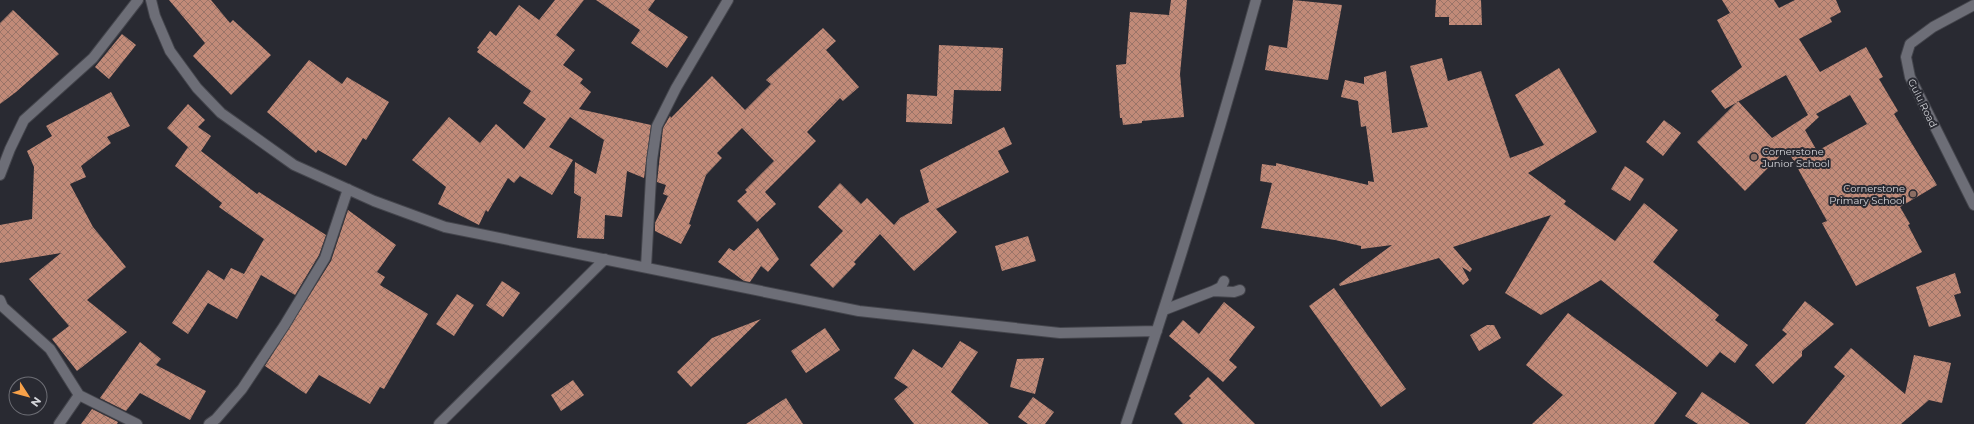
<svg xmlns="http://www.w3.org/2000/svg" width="1974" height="424" font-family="Montserrat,sans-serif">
<defs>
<pattern id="building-cross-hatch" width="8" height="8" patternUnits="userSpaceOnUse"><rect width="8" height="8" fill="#c18a78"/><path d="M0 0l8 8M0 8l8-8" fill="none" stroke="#9a7468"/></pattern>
</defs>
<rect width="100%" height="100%" fill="#292a32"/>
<path fill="url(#building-cross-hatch)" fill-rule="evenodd" d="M169,0h42l19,23 3,-3 38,35 -40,40 -38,-39 12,-13z
M555,0h29l-28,35 19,15 -12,15 20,14 -3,4 11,9 -12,17 72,16 -7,53 -17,-7 -5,46 -17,-2 -1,24 -27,-1 4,-41 -7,-4 1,-31 21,12 8,-34 -34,-23 -21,30 24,13 -21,35 -32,-19 -6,7 -6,-5 -20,34 -2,-2 -7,15 -41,-21 8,-17 -34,-27 37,-43 31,26 16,-19 28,25 22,-30 -23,-16 8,-12 -54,-39 2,-3 -2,-1 13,-17 6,5 23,-31 20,15z
M596,0h59l-7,10 40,27 -21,31 -36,-25 9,-13z
M1171,0h16l-7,74 4,43 -42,4v2l-19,2 -1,-7h-2l-4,-53 10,-1 4,-52 39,3z
M1293,0l49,5 -14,75 -63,-10 4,-25 18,3z
M1436,0h45l1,25h-33v-8h-14z
M1722,0h52l5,8 16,-8h41l5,12 -11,6 2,4 -33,17 21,33 46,-25 17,30 -4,2 19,32 -4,3 43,71 -37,22 10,17 -2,1 14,27 -66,34 -34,-63 5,-2 -40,-72 -42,42 -48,-49 41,-41 34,37 36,-23 -22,-40 -61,34 -14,-18 31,-24 -25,-47 13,-7zM1850,95l17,29 -50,27 -12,-21 14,-13 -3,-3z
M13,10l46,44 -43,38 -16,12v-81z
M823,28l13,13 -10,9 33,37 -16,14 -3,-3 -33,34 9,9 -51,51 11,12 -19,18 -20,-21 10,-9 -2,-2 29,-29 -32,-33 -25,25 5,5 -16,17 -17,49 2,1 -10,19 -26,-13v-8l13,-27 -5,-2 3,-9 -9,-3 6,-54 7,-12 1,2 41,-42 33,34 26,-26 -5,-4z
M122,34l14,11 -27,34 -14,-12z
M939,45l64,3 -2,43 -47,-1 -2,34 -46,-2 1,-28 30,2z
M1442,58l6,23 33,-10 29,87 34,-13 -29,-50 44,-27 38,64 -69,41 38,28 -2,3 51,37 29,-38 34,27 -25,32 66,53 -4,5 33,25 -13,18 -15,-11 -13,15 -106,-87 -60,35 -36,-22 46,-78 -98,32 19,22 -2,3 -8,-5 7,13 -6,5 -24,-27 -99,28 -1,-2 53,-39 -31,4v-3l-26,-6 -74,-12 11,-45 -12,-2 2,-17 14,2v-3l92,22v-4l6,1 -8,-56 -5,1 -3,-26 -17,-4 4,-17 19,4v-7l22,-6 6,62 36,-6 -18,-61z
M309,60l33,24 5,-7 42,25 -23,38 -3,-2 -17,28 -28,-16 -2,3 -49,-41z
M111,92l19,34 -23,11 4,6 -30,23 5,11 -16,7 23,43 33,40 -39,33 40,32 -50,39 -25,-32 17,-13 -40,-47 32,-26 -61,10v-38l32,-6 2,-52 -7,-16 25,-15 -6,-10z
M188,104l17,16 -7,7 13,9 -10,15 56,43 2,-2 67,43 -7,20 -24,40 -34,-20 -24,44 -29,-16 -20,31 -16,-11 36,-53 16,10 7,-12 13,6 20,-35 -45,-32 3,-4 -47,-37 13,-19 -21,-19z
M1664,120l17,13 -18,23 -17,-14z
M1004,127l8,17 -14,7 11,21 -73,37 21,23 -43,39 -34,-37 -26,28 2,2 -23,24 -23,-23 33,-34 -25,-24 22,-24 21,21 6,-6 27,27 6,-7 29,-16 -9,-32z
M1625,166l19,13 -14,22 -19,-12z
M348,210l48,35 -19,27 8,5 -5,8 48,29 -44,75 -4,-2 -10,17 -51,-29 -13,19 -41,-28 66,-105z
M758,228l21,31 -11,13 -7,-6 -11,16 -6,-1 -26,-19 11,-14 5,3z
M1028,236l8,25 -34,10 -7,-25z
M1955,273l6,20 -7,2 7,21 -32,11 -13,-40z
M502,281l18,12 -17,24 -17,-12z
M1334,288l72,101 -25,18 -72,-101z
M457,294l17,11 -20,31 -18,-12z
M1805,301l29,23 -32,27v5l-29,28 -18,-19 32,-31 -5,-4z
M1224,302l31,25 -26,33 8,7 -14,15 -54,-46 14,-16 16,14z
M1568,313l109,80 -23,31h-122l31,-29 -37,-30z
M761,319l-70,68 -14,-15 35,-34z
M1487,325h7l7,13 -22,13 -9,-16z
M825,328l15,22 -34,23 -15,-22z
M960,341l18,11 -27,40 38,32h-75l-20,-25 14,-12 -14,-9 19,-29 29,19z
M140,342l21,17 -5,6 50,26 -16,29 -50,-27 -14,18 -26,-13z
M1851,348l54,46 9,-39 37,8 -9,40 -13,-3 -28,24h-96l40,-48 -11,-9z
M1044,358l-9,36 -25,-7 7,-28z
M1208,377l47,47h-72l-9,-10 17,-16 -2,-2z
M573,380l11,15 -23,16 -10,-16z
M1702,392l48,32h-52l-13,-8z
M1033,397l21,15 -9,12h-17l-10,-7z
M786,398l17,26h-57z
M92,409l26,13 -1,2h-36z"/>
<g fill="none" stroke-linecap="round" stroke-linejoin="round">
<g stroke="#44454c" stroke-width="12">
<path id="service" d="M1213,291l8,-4 3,-6
M1164,310l49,-19 21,1 6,-2"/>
</g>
<g stroke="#44454c" stroke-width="12">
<path id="minor" d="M151,0l4,16 15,35 27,37 24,25 73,52 80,36 71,26 414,84 201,22 97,-2
M1974,5l-41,22 -23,17 -4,13 4,20 64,128
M0,175l10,-26 14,-29 69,-62 45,-58
M646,267l6,-107 5,-34 19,-38 52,-88
M0,300l3,7 47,42 29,46 58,29
M59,424l20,-29
M209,424l7,-5 26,-30 42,-63 41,-68 23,-69
M439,424l166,-165
M1126,424c47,-140 91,-282 130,-424"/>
</g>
<use href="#service" stroke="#6d6e77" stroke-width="10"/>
<use href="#minor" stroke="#6d6e77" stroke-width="10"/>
</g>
<g fill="#8d6e63" stroke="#292a32" stroke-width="1.5">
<circle cx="1754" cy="157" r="4"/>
<circle cx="1913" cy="194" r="4"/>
</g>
<g text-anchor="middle" stroke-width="4" stroke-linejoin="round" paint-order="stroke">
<g font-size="10" fill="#d4d5da" stroke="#292a32">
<text transform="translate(1923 103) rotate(64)" y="4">Gulu Road</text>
</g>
<g font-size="10" fill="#d4d5da" stroke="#292a32" text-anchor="start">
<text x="1762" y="155">Cornerstone<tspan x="1762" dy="12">Junior School</tspan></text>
<text x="1905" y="192" text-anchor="end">Cornerstone<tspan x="1905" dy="12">Primary School</tspan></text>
</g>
</g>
<g transform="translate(28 396) rotate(126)"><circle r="19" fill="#292a32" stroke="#6d6e75"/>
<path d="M0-3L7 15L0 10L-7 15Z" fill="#f7a149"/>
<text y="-6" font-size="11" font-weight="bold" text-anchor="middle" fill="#d4d5da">N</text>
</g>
</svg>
